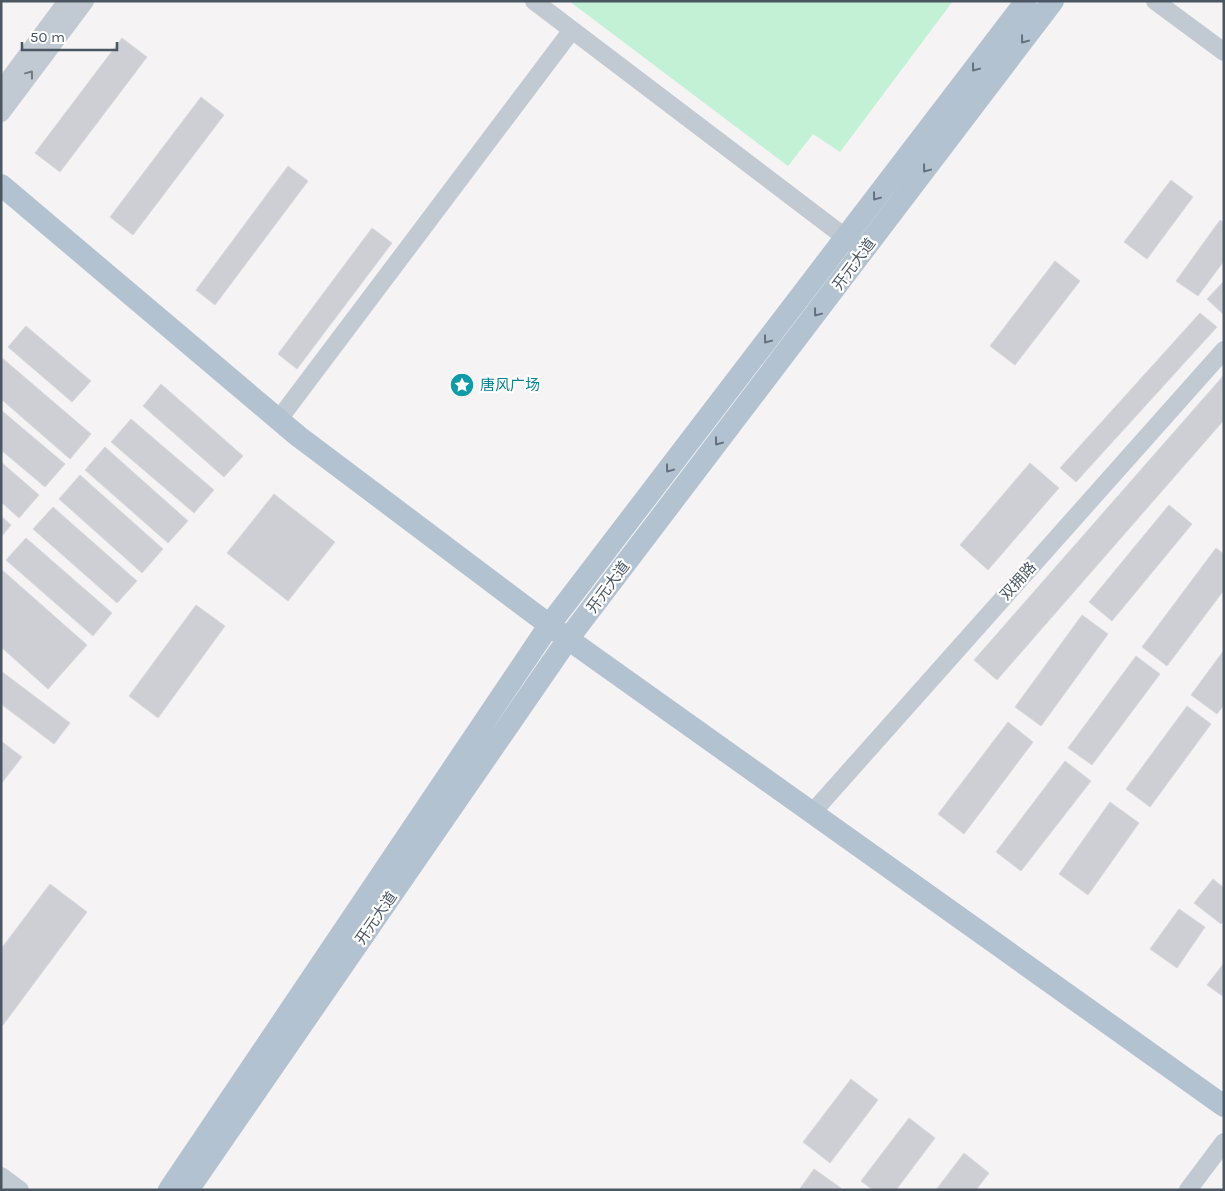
<svg xmlns="http://www.w3.org/2000/svg" width="1225" height="1191" font-family="Karla,'Noto Sans SC',sans-serif">
<rect width="100%" height="100%" fill="#f5f3f3"/>
<path fill="#c3f1d5" d="M569,1h384l-113,151 -27,-18 -25,32z"/>
<path fill="#cdcfd5" stroke="#d7d9de" d="M122,38l25,19 -87,115 -25,-19z
M201,97l23,18 -91,120 -23,-18z
M288,166l20,15 -93,124 -19,-15z
M1171,180l22,17 -46,62 -23,-17z
M1220,220l4,3v38l-26,35 -22,-15z
M372,228l20,15 -95,126 -19,-15z
M1055,261l25,20 -65,84 -25,-19z
M1224,281v34l-17,-16z
M1200,313l17,14 -141,155 -16,-14z
M26,326l65,55 -19,21 -64,-55z
M1,357l90,77 -21,25 -69,-60z
M1224,375v45l-227,260 -23,-20z
M161,384l82,72 -19,21 -81,-71z
M1,410l64,54 -20,23 -44,-37z
M131,419l83,71 -20,23 -83,-71z
M105,447l83,74 -20,22 -83,-73z
M1,462l38,33 -20,23 -18,-16z
M1030,463l29,25 -71,82 -28,-25z
M80,475l83,74 -21,24 -83,-74z
M274,494l61,48 -47,59 -61,-48z
M1169,505l23,19 -80,97 -23,-19z
M53,507l84,74 -20,22 -84,-74z
M1,516l10,9 -10,12z
M26,538l86,75 -19,23 -87,-76z
M1216,548l8,6v36l-57,76 -25,-19z
M1,569l86,76 -39,44 -47,-42z
M196,605l29,21 -67,92 -29,-22z
M1082,615l26,19 -67,92 -26,-19z
M1224,650v55l-7,9 -26,-19z
M1136,656l24,18 -68,91 -24,-17z
M1,671l69,52 -16,21 -53,-40z
M1187,706l24,18 -61,83 -24,-18z
M1008,722l25,20 -69,92 -26,-20z
M1,741l21,16 -21,27z
M1065,761l26,20 -70,90 -25,-19z
M1110,802l29,21 -51,72 -29,-21z
M1213,879l11,9v33l-3,3 -27,-21z
M50,884l37,28 -84,113 -2,-1v-75z
M1179,909l26,18 -28,41 -27,-19z
M1224,963v34l-17,-12z
M851,1079l27,21 -48,63 -27,-21z
M909,1118l26,20 -39,52h-23l-12,-9z
M964,1153l25,20 -13,17h-40z
M814,1169l27,19 -1,2h-41z"/>
<g fill="none" stroke-linecap="round" stroke-linejoin="round">
<path stroke="#c1cad2" stroke-width="18" d="M534,1l320,243
M1155,1l69,51
M1,90l66,-89
M1,113l84,-112
M279,419l293,-389
M812,813l412,-463
M1,1176l19,14
M1188,1190l36,-48"/>
<path stroke="#b3c2d1" stroke-width="22" d="M1,185l297,251 270,203 656,467
M169,1190l381,-566 476,-623
M188,1190l380,-551 485,-638"/>
</g>
<defs><path id="oneway-chevron" d="M-2-3.5L2.5 0L-2 3.5" fill="none" stroke-width="1.6" stroke-linecap="round" stroke-linejoin="round" transform="scale(1.25)"/></defs>
<g stroke="#64717d">
<use href="#oneway-chevron" transform="translate(1024 40) rotate(127)"/>
<use href="#oneway-chevron" transform="translate(975 68) rotate(127)"/>
<use href="#oneway-chevron" transform="translate(926 169) rotate(127)"/>
<use href="#oneway-chevron" transform="translate(876 197) rotate(127)"/>
<use href="#oneway-chevron" transform="translate(817 313) rotate(127)"/>
<use href="#oneway-chevron" transform="translate(767 340) rotate(127)"/>
<use href="#oneway-chevron" transform="translate(718 442) rotate(127)"/>
<use href="#oneway-chevron" transform="translate(669 469) rotate(127)"/>
</g>
<use stroke="#6e7983" href="#oneway-chevron" transform="translate(30 74) rotate(-53)"/>
<defs>
<g id="sight-disc" transform="scale(1.25)"><circle r="9.5" fill="#0f9aa8" stroke="#fff"/><path d="M0-6L1.8-2.2L6-1.7L2.9 1.2L3.7 5.4L0 3.3L-3.7 5.4L-2.9 1.2L-6-1.7L-1.8-2.2Z" fill="#fff"/></g>
</defs>
<g fill-rule="evenodd">
<use href="#sight-disc" x="462" y="385"/>
</g>
<g text-anchor="middle" stroke-width="4.5" stroke-linejoin="round" paint-order="stroke">
<g font-size="15" fill="#4a5661" stroke="#fff">
<text transform="translate(854 264) rotate(-53)" y="5">开元大道</text>
<text transform="translate(1018 581) rotate(-48)" y="5">双拥路</text>
<text transform="translate(608 587) rotate(-53)" y="5">开元大道</text>
<text transform="translate(376 918) rotate(-55)" y="5">开元大道</text>
</g>
<g font-size="15" fill="#0d838f" stroke="#fff" text-anchor="start">
<text x="480" y="390">唐风广场</text>
</g>
</g>
<rect width="1225" height="1191" fill="none" stroke="#4a5661" stroke-width="5"/>
<path d="M22 42v8h95v-8" fill="none" stroke="#4a5661" stroke-width="2.5"/>
<text x="30" y="42" font-size="15" fill="#4a5661" stroke="#ffffff" stroke-width="4" paint-order="stroke">50 m</text>
</svg>
